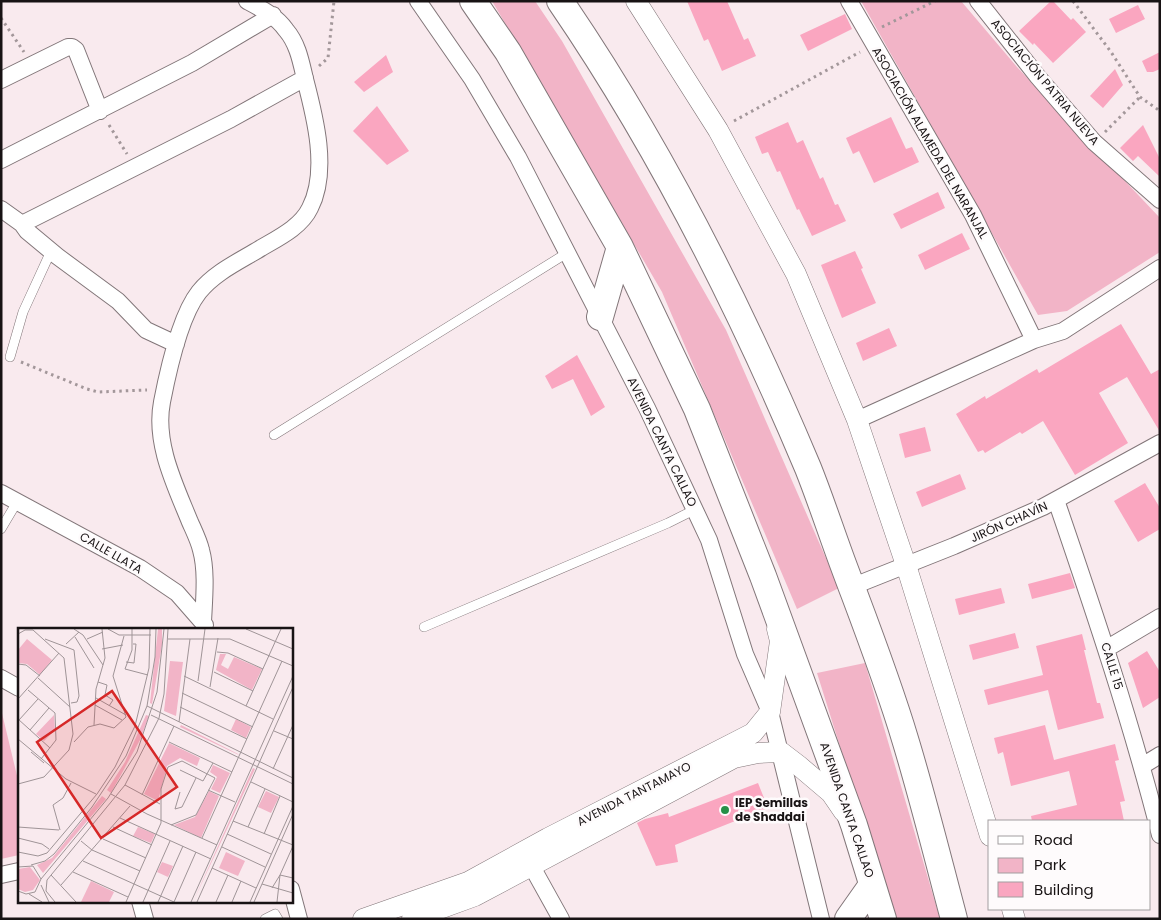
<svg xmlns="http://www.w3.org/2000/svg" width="1161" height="920" font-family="Poppins,sans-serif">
<rect width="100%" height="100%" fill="#f9eaee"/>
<path fill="#f2b4c7" d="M492,1h43l27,40 164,289 113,258 -42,21 -135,-317z
M861,1h100l56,66 143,151v34l-93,59 -29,4z
M865,663l75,256h-46l-77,-246z
M1,709l18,75v71l-18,4z"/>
<path fill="#faa6c0" d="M687,1h40l17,39 4,-2 8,18 -34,15 -14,-32 -4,2z
M1051,1h2l18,19 2,-2 13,14 -33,31 -19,-20 -1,2 -14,-14z
M1138,5l7,14 -29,14 -7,-14z
M845,14l7,15 -44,22 -8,-16z
M1160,52v17l-7,3h-6l-5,-11z
M386,55l7,17 -29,20 -10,-10z
M1115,69l8,16 -20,23 -13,-12z
M377,106l32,45 -22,14 -34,-34z
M891,117l15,32 6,-2 7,15 -45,21 -15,-32 -6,3 -7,-16z
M788,122l9,21 6,-3 17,39 3,-2 12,28 3,-1 8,17 -34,15 -13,-27 -2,1 -17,-39 -3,1 -9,-20 -6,2 -7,-17z
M1143,125l17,34v18l-22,-21 -5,5 -13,-13z
M938,192l7,16 -44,21 -8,-15z
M962,233l8,16 -45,21 -7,-15z
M855,251l8,17 -2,1 15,34 -34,15 -21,-53z
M1121,324l30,50 9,-5v63l-33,-55 -28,16 29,50 -53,32 -32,-54 -21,13 -2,-2 -35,21 -2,-3 -5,2 -22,-38 29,-18 1,3 51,-30 2,4z
M889,328l8,18 -34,15 -7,-18z
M577,355l28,52 -14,9 -18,-37 -21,10 -7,-13z
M925,427l6,24 -26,7 -6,-24z
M960,474l6,15 -44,18 -6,-15z
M1145,483l15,25v21l-22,13 -24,-41z
M1070,573l5,15 -43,11 -4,-15z
M1001,588l4,15 -46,12 -4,-16z
M1015,633l4,15 -46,12 -4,-15z
M1082,634l4,16h-2l13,53h3l4,15 -46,12 -10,-40 -60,15 -4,-15 59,-15 -7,-29z
M1147,651l13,21v25l-17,11 -15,-45z
M1045,725l9,35 61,-16 4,16 -4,1 10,40 -5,1 4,19h-92l-1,-5 46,-11 -8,-34 -58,15 -8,-34 -5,2 -4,-16z
M758,783l10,25 -93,37 3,17 -22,4 -19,-43 8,-4 23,-6 1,4z"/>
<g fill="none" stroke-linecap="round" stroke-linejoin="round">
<g stroke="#827679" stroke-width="10">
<path id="service" d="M10,357l13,-45 28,-61
M274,435l293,-182
M1,529l16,-27
M424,627l244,-104 26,-13
M265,919l10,-5 3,5"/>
</g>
<g stroke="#827679" stroke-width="18">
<path id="minor" d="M418,1l54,78 46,78 129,251 62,132 36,114 25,58 51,207
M849,1l124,214 61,125
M978,1l60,76 56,65 66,58
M1,80l67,-33h4l4,3 24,61
M1,160l191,-97 81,-48
M1,209l21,15 5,7 30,25 61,45 28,29 30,14
M22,224l209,-105 74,-41
M857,420l177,-80 29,-9 97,-63
M1,493l139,75 37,25 28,32
M1056,500c38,111 75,221 104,335
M851,587l103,-41 89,-39 117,-64
M203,622c1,-22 4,-51 -2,-72 -2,-9 -7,-19 -11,-28 -15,-37 -36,-79 -28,-120 6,-31 18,-86 37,-110 16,-20 41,-31 62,-44 17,-10 40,-21 49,-40 19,-37 5,-91 -5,-129 -4,-17 -7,-35 -19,-49 -10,-14 -24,-21 -39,-29
M1106,649l54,-32
M1,678l18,10
M1142,766l18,-11
M531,865l30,54
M1,875l18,-4
M291,889l8,30
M140,901l5,18"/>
</g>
<g stroke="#827679" stroke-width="21">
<path id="tertiary" d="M636,1l82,129 78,144 61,146 49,145 84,271
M1012,909l3,10
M363,919l105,-37 80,-44 205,-105 17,-21 10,-71 -3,-12
M412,919l63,-23 259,-138 24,-5 23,-1 17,13 33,28 13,19"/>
</g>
<g stroke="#827679" stroke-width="28">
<path id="primary" d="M473,1l35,51 112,195 77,162 66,167 91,249 29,94
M560,1c100,146 180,305 248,467 14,35 25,70 38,104 21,56 42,110 59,167 18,59 33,120 49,180
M600,317l20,-70
M848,919l24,-34"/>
</g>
<path stroke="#a3979a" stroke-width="3" stroke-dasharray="2.5 4" stroke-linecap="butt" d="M1073,1l38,51 29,45 20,14
M1,18l23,34
M882,27l53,-26
M319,66l9,-8 6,-57
M734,121l126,-69
M109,125l18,29
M1105,132l35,-35
M21,362l66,27 11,3 49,-2"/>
<use href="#service" stroke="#fff" stroke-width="9"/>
<use href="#minor" stroke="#fff" stroke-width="16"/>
<use href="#tertiary" stroke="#fff" stroke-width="20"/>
<use href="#primary" stroke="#fff" stroke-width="26"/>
</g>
<circle fill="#269047" stroke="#fefbfc" stroke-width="2" cx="725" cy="810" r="5"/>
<g text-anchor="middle" stroke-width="5" stroke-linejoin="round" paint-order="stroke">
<g font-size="12" fill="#181314" stroke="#fefbfc">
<text transform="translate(1045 82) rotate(50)" y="4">ASOCIACIÓN PATRIA NUEVA</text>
<text transform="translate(930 143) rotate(60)" y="4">ASOCIACIÓN ALAMEDA DEL NARANJAL</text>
<text transform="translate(662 442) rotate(64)" y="4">AVENIDA CANTA CALLAO</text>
<text transform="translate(1009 522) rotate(-24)" y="4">JIRÓN CHAVÍN</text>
<text transform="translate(111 553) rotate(30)" y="4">CALLE LLATA</text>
<text transform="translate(1112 666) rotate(73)" y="4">CALLE 15</text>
<text transform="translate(634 794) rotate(-27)" y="4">AVENIDA TANTAMAYO</text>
<text transform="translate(847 810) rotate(71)" y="4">AVENIDA CANTA CALLAO</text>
</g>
<g font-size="12" font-weight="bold" fill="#181314" stroke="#fefbfc" text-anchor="start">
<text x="735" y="807">IEP Semillas<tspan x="735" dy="14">de Shaddai</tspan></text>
</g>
</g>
<g transform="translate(18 628)">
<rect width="275" height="275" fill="#f9eaee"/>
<path d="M140,1h4v16l-10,59 -2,-1zM9,11l25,21 -12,15 -13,-11 -9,-1v-13zM202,26h6l-5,11 7,4 6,-12 28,12 -10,21 -36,-20zM152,33l13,1 -7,54 -12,-5zM36,87l1,15 -11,11 -8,-7zM128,87l3,1 -9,24 -29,53 -4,-3 18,-28zM218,91l15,8 -5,11 -15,-8zM163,97l57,29 1,1 -59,-28zM151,115l31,15 -3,8 -17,-8 -13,8 -9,35 -14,-7zM195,137l17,8 -10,20 -9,-4 6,-12 -7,-5zM235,140l2,1 -62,133zM191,163l10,5 -18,42 -27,-13 21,-8zM248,163l13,6 -8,16 -13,-6zM84,168l4,3 -63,74 -6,-8 15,-7zM120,199l17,7 -4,9 -18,-7zM208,224l19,9 -7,15 -19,-8zM144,234l11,4 -5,11 -11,-5zM12,239l10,13 -7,10 -8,2 -7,-3v-20zM73,253l23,11 -5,10h-28z" fill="#f2b4c7"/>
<path fill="none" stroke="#9f9497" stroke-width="1" d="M56,1l9,6 20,30M90,1l11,6h32M114,1v21l-7,19 23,6M228,1l47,20M0,6l7,-4h8l31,28 9,76 -4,16 -25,27 -26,7M57,9l19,31M27,11l29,11 5,46 -2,6 -6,1M69,11l16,-7M150,11h62l63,27M48,16l13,-12M84,21l21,-4M199,24l11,1 35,16M108,34l8,1 2,-19h-3M0,36l8,1 14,11M196,44l39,19M166,48l89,43M20,50l32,29M180,53l7,-52M80,54l9,3 -2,10 8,5 -4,6M192,59l8,-49M10,62l27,23 1,27 -15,19M164,65l71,34M78,70l30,17M0,71l41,-46M77,77l27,15M129,78l146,72M228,78l35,-77M162,79l67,32M133,87l142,69M0,91l32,29M1,92l19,-21M161,94l11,-83M76,97l2,-36 9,-31 -3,-29M12,102l19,-22M256,103l19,8M0,111l48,40 30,15M56,114l14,-15 12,-3 14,4 12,-11 -13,-41 11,-40M151,114l63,30M13,124l13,11M255,141l20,-44M162,142l23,11 10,-18M233,154l42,20M107,157l35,19M190,162l27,12M162,164l-5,17 7,-2 14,-29M93,166l36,20 70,31M124,167l32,-69M102,190l91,41M215,193l60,24M0,199l41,3M95,199l39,18M230,199l17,-38M42,202l-7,-25 10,-7 8,-15M209,206l44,20M246,206l16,-38M0,210l24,6 7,5M184,210l80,-177M85,211l43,19M63,213l11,9 48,21M204,219l43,20M0,224l20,4 9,-3 50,-59 18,-27 20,-41 14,-58 1,-39M65,233l91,41M13,237l14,-4 9,-7 38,-47 34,-51 21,-50 8,-49 1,-28M0,239l15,-1 8,13 -6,13 -9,2 -8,-3M194,240l44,20M55,244l55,25M33,247l25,27M23,251l67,-81 29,-46 20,-60 7,-63M244,256l31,9M23,257l8,17M43,257l69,-79M254,260l8,-13 13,3M11,266l13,8M37,274l-9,-11 1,-11 78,-95 34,-67 5,-24 4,-65M108,274l35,-79v-34l7,-22 14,-6 33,17 -19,37 -25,10M125,274l27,-61M140,274l25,-56M156,274l22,-50M173,274l102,-226M179,274l96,-215M198,274l12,-27M214,274l9,-21M232,274l43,-96M236,274l39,-88M259,274l3,-27 13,-29"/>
<path fill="#d62828" fill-opacity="0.15" stroke="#d62828" stroke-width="2.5" d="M94,63l65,96 -76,51 -64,-96z"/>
<rect width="275" height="275" fill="none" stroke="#181314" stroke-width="2.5"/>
</g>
<rect width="1161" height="920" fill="none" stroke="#181314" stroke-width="5"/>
<rect x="988" y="820" width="162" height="90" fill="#fefbfc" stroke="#a29e9f"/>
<rect x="998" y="836" width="25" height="8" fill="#ffffff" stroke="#a29e9f"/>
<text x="1034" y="845" font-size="15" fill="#181314">Road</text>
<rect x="998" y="858" width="25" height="15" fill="#f2b4c7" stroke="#a29e9f"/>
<text x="1034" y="870" font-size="15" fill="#181314">Park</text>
<rect x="998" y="882" width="25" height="15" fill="#faa6c0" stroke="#a29e9f"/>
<text x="1034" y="895" font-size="15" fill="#181314">Building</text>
</svg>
